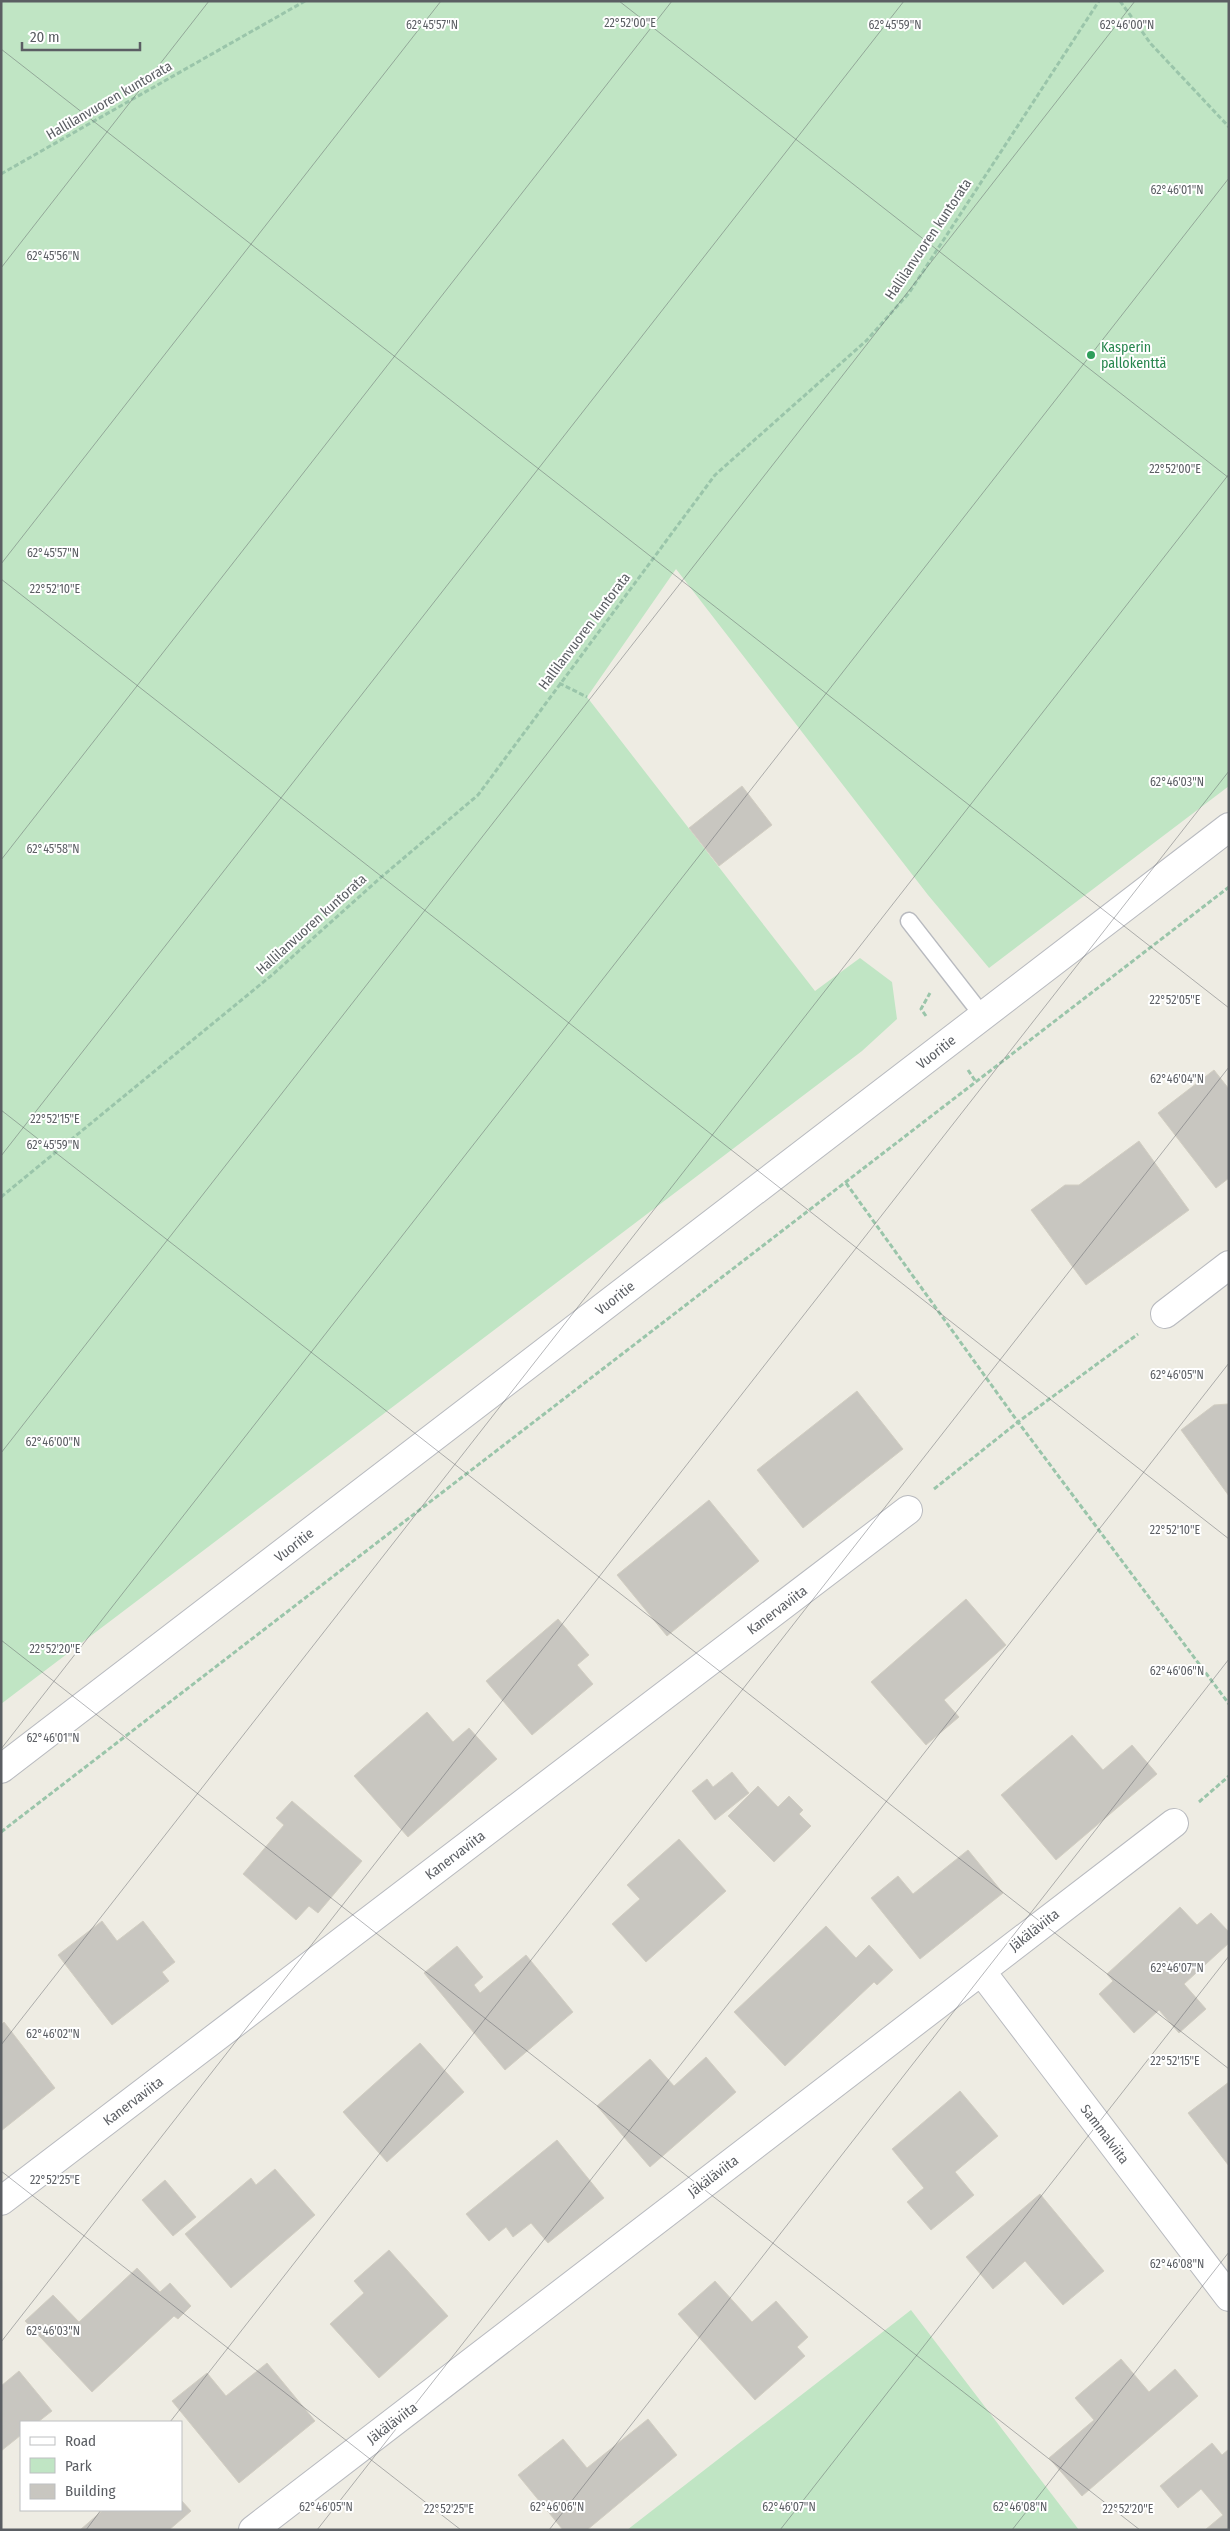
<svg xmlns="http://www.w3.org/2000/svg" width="1230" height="2531" font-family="'Fira Sans Condensed',sans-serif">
<rect width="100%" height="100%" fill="#eeece3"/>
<path fill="#c0e5c4" d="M1,1h1228v785l-240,182 -61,-73 -252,-326 -89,128 228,294 45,-33 32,24 5,37 -35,32 -861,653z
M911,2310l168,220h-452z"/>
<path fill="#c8c6c0" stroke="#d2cec2" d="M742,786l30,39 -53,41 -30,-38z
M1214,1070l15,19v89l-13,10 -58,-75z
M1139,1141l50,69 -103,75 -55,-75 34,-25h14z
M857,1391l46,58 -100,79 -46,-58z
M1228,1404h1v92l-48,-66 33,-25z
M709,1500l50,61 -92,75 -50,-61z
M966,1599l40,46 -62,55 15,17 -33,28 -55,-63z
M558,1619l31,36 -12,10 16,19 -61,51 -46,-54z
M427,1712l26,30 16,-14 28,31 -89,78 -54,-61z
M1072,1735l31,35 29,-25 25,29 -101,86 -55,-65z
M732,1772l17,21 -34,27 -23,-29 15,-12 6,8z
M758,1786l20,21 11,-11 14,14 -4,4 12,12 -37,36 -46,-46z
M292,1801l70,60 -44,52 -9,-7 -13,14 -53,-46 41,-49 -8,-7z
M679,1839l47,52 -80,71 -34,-38 28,-25 -13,-14z
M968,1850l35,43 -83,66 -49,-61 27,-22 15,18z
M1180,1907l17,18 14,-12 18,19v11l-45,41 22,25 -27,24 -20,-23 -25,23 -35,-39 14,-13 -6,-7z
M102,1921l15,20 26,-20 32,41 -13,10 7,9 -57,44 -54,-70z
M826,1926l30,32 13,-13 24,25 -16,15 -3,-3 -89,84 -51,-54z
M457,1946l26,31 -9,8 6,8 46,-38 47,57 -68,58 -81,-97z
M4,2022l51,66 -54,43v-106z
M420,2043l44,49 -77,70 -44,-50z
M706,2057l30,35 -86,75 -53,-61 53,-47 24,27z
M1229,2082v84l-41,-53z
M960,2091l38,45 -43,36 19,23 -43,35 -24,-28 17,-14 -32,-39z
M557,2140l47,58 -56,45 -17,-20 -18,14 -7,-10 -17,14 -23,-27z
M275,2169l40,46 -84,73 -46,-54 66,-56 5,7z
M165,2180l31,37 -23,19 -31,-36z
M1040,2194l64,77 -41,34 -38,-44 -32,28 -27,-32z
M389,2250l59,66 -69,62 -49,-54 34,-31 -10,-12z
M137,2268l23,24 10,-9 21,23 -13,13 -4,-3 -82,76 -67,-71 28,-26 26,27z
M715,2281l37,41 24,-21 32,36 -11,10 8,9 -50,44 -77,-86z
M1121,2359l28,33 26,-23 23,27 -116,100 -33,-38 45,-38 -19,-22z
M267,2363l48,58 -76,62 -67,-82 35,-28 19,23z
M19,2371l33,40 -14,11h-17v13l-20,16v-65z
M648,2419l29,36 -90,75h-24l-45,-55 45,-36 24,29z
M1212,2443l10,12 7,-6v81h-24l18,-15 -22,-26 -23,19 -18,-22z
M181,2500l10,11 -22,19h-89l23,-20h78z"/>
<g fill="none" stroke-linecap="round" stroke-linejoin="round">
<g stroke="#b8babf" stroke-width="19">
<path id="service" d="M909,921l74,95"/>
</g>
<g stroke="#b8babf" stroke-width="30">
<path id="minor" d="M1165,1314l64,-49
M981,1971l248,326
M1,2201l907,-691
M253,2530l921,-707"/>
</g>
<g stroke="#b8babf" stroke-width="30">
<path id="tertiary" d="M1,1769l1228,-942"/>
</g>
<path stroke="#9ac5aa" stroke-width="3" stroke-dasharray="5 2.5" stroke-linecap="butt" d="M1120,1l31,43 78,83
M1,174l304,-173
M559,683l28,14
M926,1016l-5,-7 9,-16
M968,1070l8,12
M846,1183l172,239 211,282
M1,1197l271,-222 107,-96 99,-84 237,-320 151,-134 43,-48 190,-292
M934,1489l84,-67 120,-88
M1199,1802l30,-26
M1,1832l1228,-945"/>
<use href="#service" stroke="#fff" stroke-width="16"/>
<use href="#minor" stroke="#fff" stroke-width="28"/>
<use href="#tertiary" stroke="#fff" stroke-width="28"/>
</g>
<path fill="none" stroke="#5b5e63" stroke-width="1" stroke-opacity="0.45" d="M619,1l610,477M1,49l1228,959M1,268l208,-267M1,564l440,-563M1,579l1228,960M1,860l671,-859M1,1110l1228,959M1,1156l903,-1155M1,1453l1134,-1452M1,1640l1139,890M1,1749l1228,-1571M1,2045l1228,-1571M1,2171l460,359M1,2342l1228,-1571M170,2422l1059,-1355M86,2530l15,-20M317,2530l912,-1167M549,2530l680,-871M780,2530l449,-574M1012,2530l217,-278"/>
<circle fill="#2e9e5b" stroke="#fff" stroke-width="2" cx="1091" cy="355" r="5"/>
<g text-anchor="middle" stroke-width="4" stroke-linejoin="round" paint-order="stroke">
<g font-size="14" fill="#5b5e63" stroke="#fff">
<text transform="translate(109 100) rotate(-30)" y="5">Hallilanvuoren kuntorata</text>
<text transform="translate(928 239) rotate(-56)" y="5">Hallilanvuoren kuntorata</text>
<text transform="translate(584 631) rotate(-53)" y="5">Hallilanvuoren kuntorata</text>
<text transform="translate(311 924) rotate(-42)" y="5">Hallilanvuoren kuntorata</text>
<text transform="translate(936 1052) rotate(-38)" y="5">Vuoritie</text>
<text transform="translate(615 1298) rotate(-38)" y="5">Vuoritie</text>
<text transform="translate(294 1545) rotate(-38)" y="5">Vuoritie</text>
<text transform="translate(777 1610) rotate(-37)" y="5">Kanervaviita</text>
<text transform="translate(455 1855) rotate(-37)" y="5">Kanervaviita</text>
<text transform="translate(1034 1930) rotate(-38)" y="5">Jäkäläviita</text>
<text transform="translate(133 2101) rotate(-37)" y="5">Kanervaviita</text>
<text transform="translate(1105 2134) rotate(53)" y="5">Sammalviita</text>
<text transform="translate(713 2176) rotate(-37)" y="5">Jäkäläviita</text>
<text transform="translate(392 2423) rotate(-37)" y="5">Jäkäläviita</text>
</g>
<g font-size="14" fill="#27864d" stroke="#fff" text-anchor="start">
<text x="1101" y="352">Kasperin<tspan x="1101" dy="16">pallokenttä</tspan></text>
</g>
</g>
<g font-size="12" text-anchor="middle" fill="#5b5e63" stroke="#fff" stroke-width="4" stroke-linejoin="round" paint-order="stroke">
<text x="630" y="27">22°52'00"E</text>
<text x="1127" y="29">62°46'00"N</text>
<text x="432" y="29">62°45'57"N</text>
<text x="895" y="29">62°45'59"N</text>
<text x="1177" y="194">62°46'01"N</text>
<text x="53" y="260">62°45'56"N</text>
<text x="1175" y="473">22°52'00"E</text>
<text x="53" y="557">62°45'57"N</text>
<text x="55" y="593">22°52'10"E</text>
<text x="1177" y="786">62°46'03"N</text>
<text x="53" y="853">62°45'58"N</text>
<text x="1175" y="1004">22°52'05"E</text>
<text x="1177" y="1083">62°46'04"N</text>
<text x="55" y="1123">22°52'15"E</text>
<text x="53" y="1149">62°45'59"N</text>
<text x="1177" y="1379">62°46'05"N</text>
<text x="53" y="1446">62°46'00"N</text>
<text x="1175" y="1534">22°52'10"E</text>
<text x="55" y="1653">22°52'20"E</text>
<text x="1177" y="1675">62°46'06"N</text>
<text x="53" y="1742">62°46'01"N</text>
<text x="1177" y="1972">62°46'07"N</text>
<text x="53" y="2038">62°46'02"N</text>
<text x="1175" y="2065">22°52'15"E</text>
<text x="55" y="2184">22°52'25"E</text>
<text x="1177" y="2268">62°46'08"N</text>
<text x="53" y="2335">62°46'03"N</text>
<text x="326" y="2511">62°46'05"N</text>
<text x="557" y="2511">62°46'06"N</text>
<text x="789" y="2511">62°46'07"N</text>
<text x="1020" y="2511">62°46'08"N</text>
<text x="449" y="2513">22°52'25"E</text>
<text x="1128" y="2513">22°52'20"E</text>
</g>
<rect width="1230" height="2531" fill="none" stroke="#5b5e63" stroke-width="5"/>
<rect x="20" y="2421" width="162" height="90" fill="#ffffff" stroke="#bdbfc1"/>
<rect x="30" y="2437" width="25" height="8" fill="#ffffff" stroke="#bdbfc1"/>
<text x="65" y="2446" font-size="15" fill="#5b5e63">Road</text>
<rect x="30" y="2458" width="25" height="15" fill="#c0e5c4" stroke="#bdbfc1"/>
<text x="65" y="2471" font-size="15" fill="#5b5e63">Park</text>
<rect x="30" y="2484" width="25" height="15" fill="#c8c6c0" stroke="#bdbfc1"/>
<text x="65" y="2496" font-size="15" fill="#5b5e63">Building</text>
<path d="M22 42v8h118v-8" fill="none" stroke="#5b5e63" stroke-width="2.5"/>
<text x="30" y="42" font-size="15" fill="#5b5e63" stroke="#ffffff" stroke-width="4" paint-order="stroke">20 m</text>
</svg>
